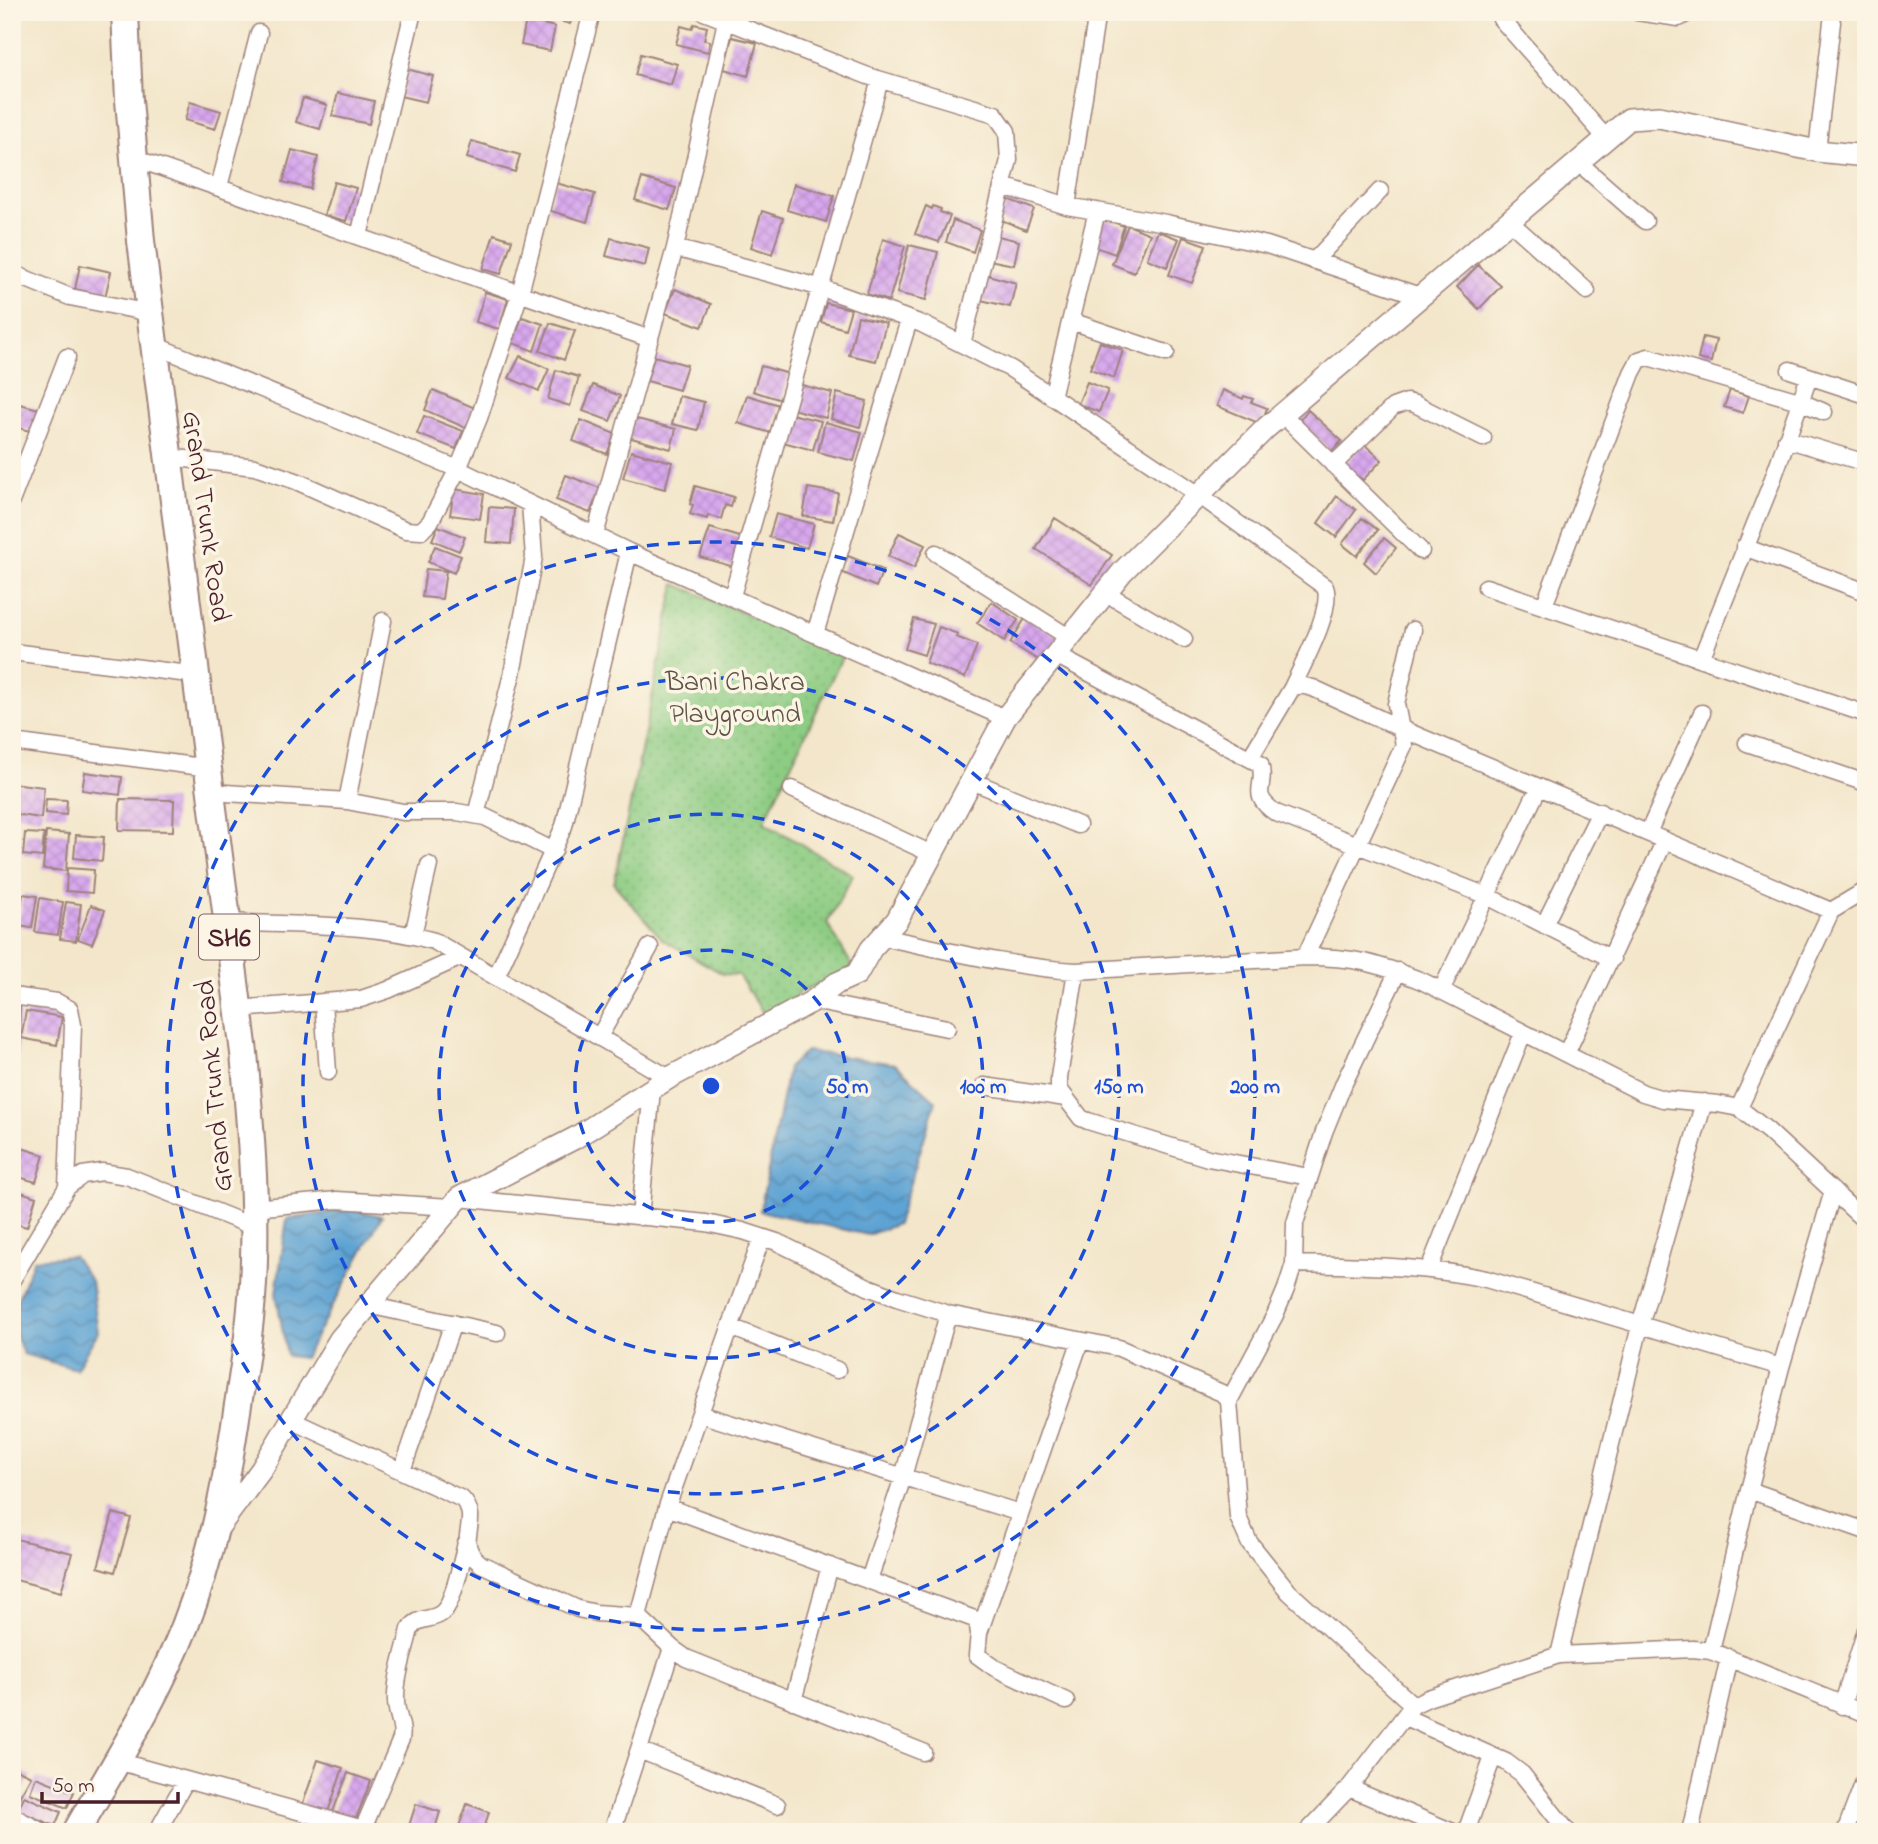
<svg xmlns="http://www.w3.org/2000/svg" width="1878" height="1844" font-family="'Indie Flower',sans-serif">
<defs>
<pattern id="park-dots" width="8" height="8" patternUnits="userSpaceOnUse" patternTransform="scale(1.75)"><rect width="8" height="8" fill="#8dcc83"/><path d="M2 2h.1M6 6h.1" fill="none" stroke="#7baf71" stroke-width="1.8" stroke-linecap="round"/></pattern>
<pattern id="water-waves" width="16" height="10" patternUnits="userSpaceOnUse" patternTransform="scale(1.75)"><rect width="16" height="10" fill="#5da3d3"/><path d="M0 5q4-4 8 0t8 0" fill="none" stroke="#4f84ab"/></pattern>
<pattern id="building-cross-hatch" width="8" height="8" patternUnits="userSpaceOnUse" patternTransform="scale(1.75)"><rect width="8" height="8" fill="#d7a7ed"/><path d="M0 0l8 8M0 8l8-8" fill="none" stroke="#ba8fcb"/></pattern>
</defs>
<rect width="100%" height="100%" fill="#fcf5e5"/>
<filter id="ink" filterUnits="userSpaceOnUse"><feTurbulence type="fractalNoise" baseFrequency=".0143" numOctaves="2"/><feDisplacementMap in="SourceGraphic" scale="14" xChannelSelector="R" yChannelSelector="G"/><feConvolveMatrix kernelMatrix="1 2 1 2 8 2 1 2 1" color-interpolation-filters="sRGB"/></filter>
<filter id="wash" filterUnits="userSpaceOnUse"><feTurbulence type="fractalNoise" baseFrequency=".00686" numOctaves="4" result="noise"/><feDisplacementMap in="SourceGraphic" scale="28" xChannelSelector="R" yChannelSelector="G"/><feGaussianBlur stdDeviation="1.57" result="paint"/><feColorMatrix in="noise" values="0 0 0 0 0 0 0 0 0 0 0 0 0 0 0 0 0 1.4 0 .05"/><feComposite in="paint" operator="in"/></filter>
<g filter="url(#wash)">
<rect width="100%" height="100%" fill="#f3e6ca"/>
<path fill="url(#park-dots)" stroke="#6c7657" stroke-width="2" d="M675,584l168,71 -79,167 89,53 -26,48 30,51 -55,16 -32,33 -32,-48 -15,-1 -61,-35 -48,-55z"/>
<path fill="url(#water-waves)" stroke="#54617f" stroke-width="2" d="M806,1051l89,13 41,37 -39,123 -29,11 -108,-24 28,-143z
M350,1209l32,7 -78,142 -17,-2 -11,-63 11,-74z
M73,1256l18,25 7,51 -22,37 -53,-15 -11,-30v-11l22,-54z"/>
<g id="blocks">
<path fill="url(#building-cross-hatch)" d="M527,12h46l-3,12z
M526,20l29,7 -5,24 -29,-6z
M694,24l13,3 -3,13 6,1 -2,11 -32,-8 5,-18 11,3z
M732,37l25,6 -9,33 -24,-7z
M641,54l36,10 -6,21 -36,-10z
M407,69l26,7 -7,26 -26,-6z
M338,93l36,8 -5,23 -37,-8z
M303,98l24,7 -7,24 -24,-7z
M190,102l31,9 -6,18 -30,-9z
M472,141l48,14 -5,17 -48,-14z
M292,150l26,7 -8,32 -27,-7z
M642,178l34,10 -7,22 -34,-10z
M334,182l22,6 -10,33 -22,-6z
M556,183l39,11 -8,28 -39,-12z
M794,184l40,12 -8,26 -39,-12z
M1007,199l27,10 -8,21 -27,-11z
M926,206l6,3 1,-3 8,3 -1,3 10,4 -11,26 -24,-8z
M762,211l21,7 -11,36 -21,-7z
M1102,218l22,8 -9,28 -23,-8z
M953,220l27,10 -7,22 -27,-10z
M1128,225l22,9 -16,39 -22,-9z
M1158,231l21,8 -12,28 -20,-8z
M494,234l18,6 -11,34 -18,-5z
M994,235l25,6 -5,24 -25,-5z
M1183,237l23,8 -14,38 -23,-8z
M611,238l38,10 -4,18 -39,-10z
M883,239l22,7 -16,55 -22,-7z
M909,245l29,7 -12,48 -29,-7z
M80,265l31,7 -6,25 -30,-8z
M1478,265l23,21 -22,23 -22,-22z
M988,275l28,8 -6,24 -29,-7z
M675,289l36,15 -9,23 -37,-14z
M485,292l23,7 -9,30 -23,-7z
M826,303l25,6 -6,20 -24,-7z
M858,316l28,7 -10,38 -27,-6z
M522,317l21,7 -9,27 -21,-8z
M550,323l25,8 -11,29 -24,-9z
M1703,337l13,3 -5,22 -13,-3z
M1100,342l23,8 -9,28 -24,-9z
M520,356l29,13 -10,22 -30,-13z
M654,356l33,9 -8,25 -32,-9z
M761,366l28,8 -8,26 -28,-9z
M556,370l23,7 -9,29 -22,-7z
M1087,382l21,8 -9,22 -21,-8z
M798,384l34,9 -6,25 -34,-9z
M593,385l27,11 -10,25 -27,-10z
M433,390l42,18 -9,20 -41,-18z
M1223,390l20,9 1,-3 9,3 -2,3 16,6 -6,16 -44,-18z
M1730,390l19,6 -6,17 -19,-6z
M837,393l30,8 -7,26 -29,-8z
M747,395l32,10 -8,28 -33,-10z
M679,396l25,6 -6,28 -26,-6z
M12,402l27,7 -6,23 -21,-6z
M1308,410l34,31 -11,11 -33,-30z
M791,414l30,7 -8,29 -30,-8z
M424,416l39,15 -7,18 -39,-15z
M633,418l43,11 -5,20 -43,-12z
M581,420l34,14 -8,20 -34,-13z
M825,422l37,10 -8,29 -36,-9z
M1364,444l18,16 -19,20 -4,-3 -4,4 -11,-16z
M631,451l41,11 -7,27 -42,-11z
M566,475l34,13 -10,25 -34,-13z
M695,486l39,11 -3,10 -6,-2 -4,14 -13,-4 -1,4 -17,-5 3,-9 -3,-1z
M808,488l30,5 -5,28 -30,-5z
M454,489l30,5 -4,25 -30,-4z
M1337,496l19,14 -20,27 -18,-14z
M489,507l25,2 -3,35 -25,-2z
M776,514l38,10 -7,24 -38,-11z
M1055,518l57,37 -20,30 -56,-36z
M1362,518l16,12 -21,26 -15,-12z
M438,526l27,11 -6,14 -27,-11z
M710,528l33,10 -9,29 -34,-10z
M899,533l26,12 -11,23 -26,-12z
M1384,538l12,10 -20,25 -12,-11z
M435,546l26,10 -7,17 -26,-11z
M848,556l35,14 -7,17 -35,-15z
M426,569l20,2 -4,28 -20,-2z
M992,602l26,18 -14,21 -27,-18z
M1026,617l33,20 -16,26 -33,-20z
M914,619l20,5 -10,31 -19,-6z
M939,627l19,7 -2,3 21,8 -12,33 -39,-15z
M85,772l37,5 -2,18 -38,-5z
M12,783l32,4 -3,31 -29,-4z
M46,799l21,1 -1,15 -21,-2z
M120,799l54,1 -1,31 -54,-1z
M46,832l23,2 -3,37 -23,-2z
M25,833l19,1 -2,23 -19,-2z
M76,835l28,2 -2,24 -28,-3z
M67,868l27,2 -2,23 -26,-2z
M23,894l14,2 -5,32 -14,-2z
M40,898l23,4 -5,33 -23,-3z
M66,902l15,2 -5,37 -16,-2z
M91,905l14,5 -13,34 -14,-5z
M12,1007h8l-3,53 -5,-1z
M26,1011l36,6 -5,28 -36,-7z
M12,1145l32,10 -8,27 -24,-7z
M12,1189l24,8 -9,30 -15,-4z
M113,1513l18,5 -16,54 -17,-5z
M12,1538l60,15 -11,39 -49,-13z
M318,1760l25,8 -16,47 -25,-9z
M12,1767l19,9 -19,34z
M348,1773l23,8 -17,42 -22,-9z
M36,1777l38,15 -7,16 -37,-15z
M24,1796l37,16 -6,14 -37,-15z
M416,1804l24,8 -6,20h-27z
M467,1804l22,8 -6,20h-26z"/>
</g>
</g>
<g filter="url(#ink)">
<use href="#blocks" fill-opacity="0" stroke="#9e827a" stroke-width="2"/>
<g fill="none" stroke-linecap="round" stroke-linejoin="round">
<g stroke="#9e827a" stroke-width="19">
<path id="minor" d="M704,12l164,64 127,38 12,17 2,29 -47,184
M1498,12l3,7 105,119
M1637,12l42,6 11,-6
M1817,151l15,-129
M134,158l516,181
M1578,162l67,59
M1003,186l64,20 99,17 101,22 153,51
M219,187l40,-154
M1067,206l30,-194
M1509,221l78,70
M359,236l53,-220
M675,248l147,40 100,36 89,45 188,126 126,92c9,21 -23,79 -33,101
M1314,261l66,-70
M12,273l58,24 80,16
M1071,321l95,32
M154,345l304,124 171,83 376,166
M1790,370l76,25
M1052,397l45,-186
M1282,414l139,137
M1786,439l80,24
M169,457l86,10 41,14 110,49 15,1 9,-9 28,-53 21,-51 41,-125 72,-281
M1333,465l60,-58 14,-5 8,2 68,34
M12,499l55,-142
M595,535l80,-287 51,-227
M1744,547l122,45
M936,553l134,85
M1486,587l380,127
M1106,593l78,46
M732,596l148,-516
M1544,606l88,-233 7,-13 9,-3 151,44 25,11
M815,634l94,-314
M12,652l185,23
M1056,655l204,109c8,23 -13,29 16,49l211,83 125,63
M1701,659l70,-175 38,-107
M12,742l197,26
M1747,743l119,40
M1250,758l42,-70 8,-3 13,3 89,41 429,182
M972,781l106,44
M792,789l140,65
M211,792l136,9 56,11h54l28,5 69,34
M347,801l36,-180
M476,815l36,-141 22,-117 -4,-53
M1648,833l54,-120
M227,922c68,4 141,0 207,19l235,137
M1544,925l56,-113
M413,935l16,-70
M882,937c64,13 129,30 194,34l229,-14c49,0 71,6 117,24l221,112 20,6 55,5 21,4 29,23 98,91
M1305,957l99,-212 -8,-41 17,-74
M1076,971l-17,106v12l22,29 7,3 120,37 101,19
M496,977l68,-151 65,-274
M1441,991l98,-204
M12,996l45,6 13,7 3,16 -6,162
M813,1001l134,27
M323,1002l5,70
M238,1009l123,-10 27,-9 73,-33
M599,1037l51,-90
M1566,1054l99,-214
M984,1086l82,12
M1739,1108l92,-197 35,-21
M459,1198l247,25 37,8 34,11 91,45 29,11 51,16 171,34 105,46 5,7 9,116 11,25 40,50 124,113
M254,1208l83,-8 114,7
M640,1217l12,-128
M762,1237l-95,270 -29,109 34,32 14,10 237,94
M1294,1264c65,2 128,1 192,15l295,88
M1429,1269l94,-236
M12,1280l55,-93 16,-12 19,-3 25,4 127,51
M368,1305l129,28
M731,1327l106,43
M1229,1401l46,-86 11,-26 8,-25 1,-41 29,-91 20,-49 54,-112
M700,1414l320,99
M291,1420l171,79c22,23 -11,42 19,65l97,45 18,4 42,3
M402,1471l51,-148
M1749,1490l117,41
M667,1507l310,113 2,13 -2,22 18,13 71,33
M869,1580l34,-103 45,-163
M979,1633l101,-291
M1711,1651l38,-161 32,-123 52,-176
M1559,1655l81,-329 64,-224
M793,1701l37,-135
M1842,1706l24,-76
M1405,1717l101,45 16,12 46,58
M639,1750l138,55
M117,1761l257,71
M1349,1788l104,44
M12,1816l31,16
M363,1829l38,-90c3,-14 -5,-24 -5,-38 -1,-23 9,-50 14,-72 9,-14 22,-7 33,-17 11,-11 19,-53 23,-69
M157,1832l29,-52
M612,1832l60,-184
M1307,1832l42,-44 64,-83 15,-7 131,-43 134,-6 18,2 155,63
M1466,1832l27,-75
M1690,1832l39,-175
M1845,1832l21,-56"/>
</g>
<g stroke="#9e827a" stroke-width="24">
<path id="tertiary" d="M218,1528l43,-58 79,-131 119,-141 116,-60 94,-60 144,-77 24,-18 20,-9 14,-25 26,-29 108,-202 118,-147 143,-143 363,-309 30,-2 158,34 49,5"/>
</g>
<g stroke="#9e827a" stroke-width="30">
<path id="primary" d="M76,1832c39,-68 80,-133 109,-206 27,-69 41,-141 52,-215 8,-50 16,-101 17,-152 2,-69 -4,-137 -10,-206l-103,-812 -12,-141 -4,-88"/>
</g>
<use href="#minor" stroke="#fff" stroke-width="16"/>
<use href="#tertiary" stroke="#fff" stroke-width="21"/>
<use href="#primary" stroke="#fff" stroke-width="26"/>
</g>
</g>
<g fill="none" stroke="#1d4ed8" stroke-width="3.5" stroke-dasharray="12 9">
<circle cx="711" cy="1086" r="136"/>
<circle cx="711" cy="1086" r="272"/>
<circle cx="711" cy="1086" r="408"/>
<circle cx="711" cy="1086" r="544"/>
</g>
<g text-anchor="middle" stroke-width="7" stroke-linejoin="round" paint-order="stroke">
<rect fill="#fcf5e5" stroke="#7f5f63" stroke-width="2" x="199" y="914.5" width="60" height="45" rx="5"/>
<g font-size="26" font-weight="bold" fill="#4a1f2b">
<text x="229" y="946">SH6</text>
</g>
<g font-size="28" fill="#4a1f2b" stroke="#fcf5e5">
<text transform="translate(208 516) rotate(82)" y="10">Grand Trunk Road</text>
<text transform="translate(212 1086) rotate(-95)" y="10">Grand Trunk Road</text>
</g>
<g font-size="28" fill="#5e5345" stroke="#fcf5e5">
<text x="735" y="690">Bani Chakra<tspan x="735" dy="32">Playground</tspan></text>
</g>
</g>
<circle cx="711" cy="1086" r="10" fill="#1d4ed8" stroke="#fcf5e5" stroke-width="3.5"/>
<g font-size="21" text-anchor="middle" font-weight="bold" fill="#1d4ed8" stroke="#fcf5e5" stroke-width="7" stroke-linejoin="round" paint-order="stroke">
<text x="847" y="1093">50 m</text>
<text x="983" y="1093">100 m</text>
<text x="1119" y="1093">150 m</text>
<text x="1255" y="1093">200 m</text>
</g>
<rect width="1878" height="1844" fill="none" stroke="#fcf5e5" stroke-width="42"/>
<path d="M42 1792v10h136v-10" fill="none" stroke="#4a1f2b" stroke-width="3.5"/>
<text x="52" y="1792" font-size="21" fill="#4a1f2b" stroke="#fcf5e5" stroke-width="5" paint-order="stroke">50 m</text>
</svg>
